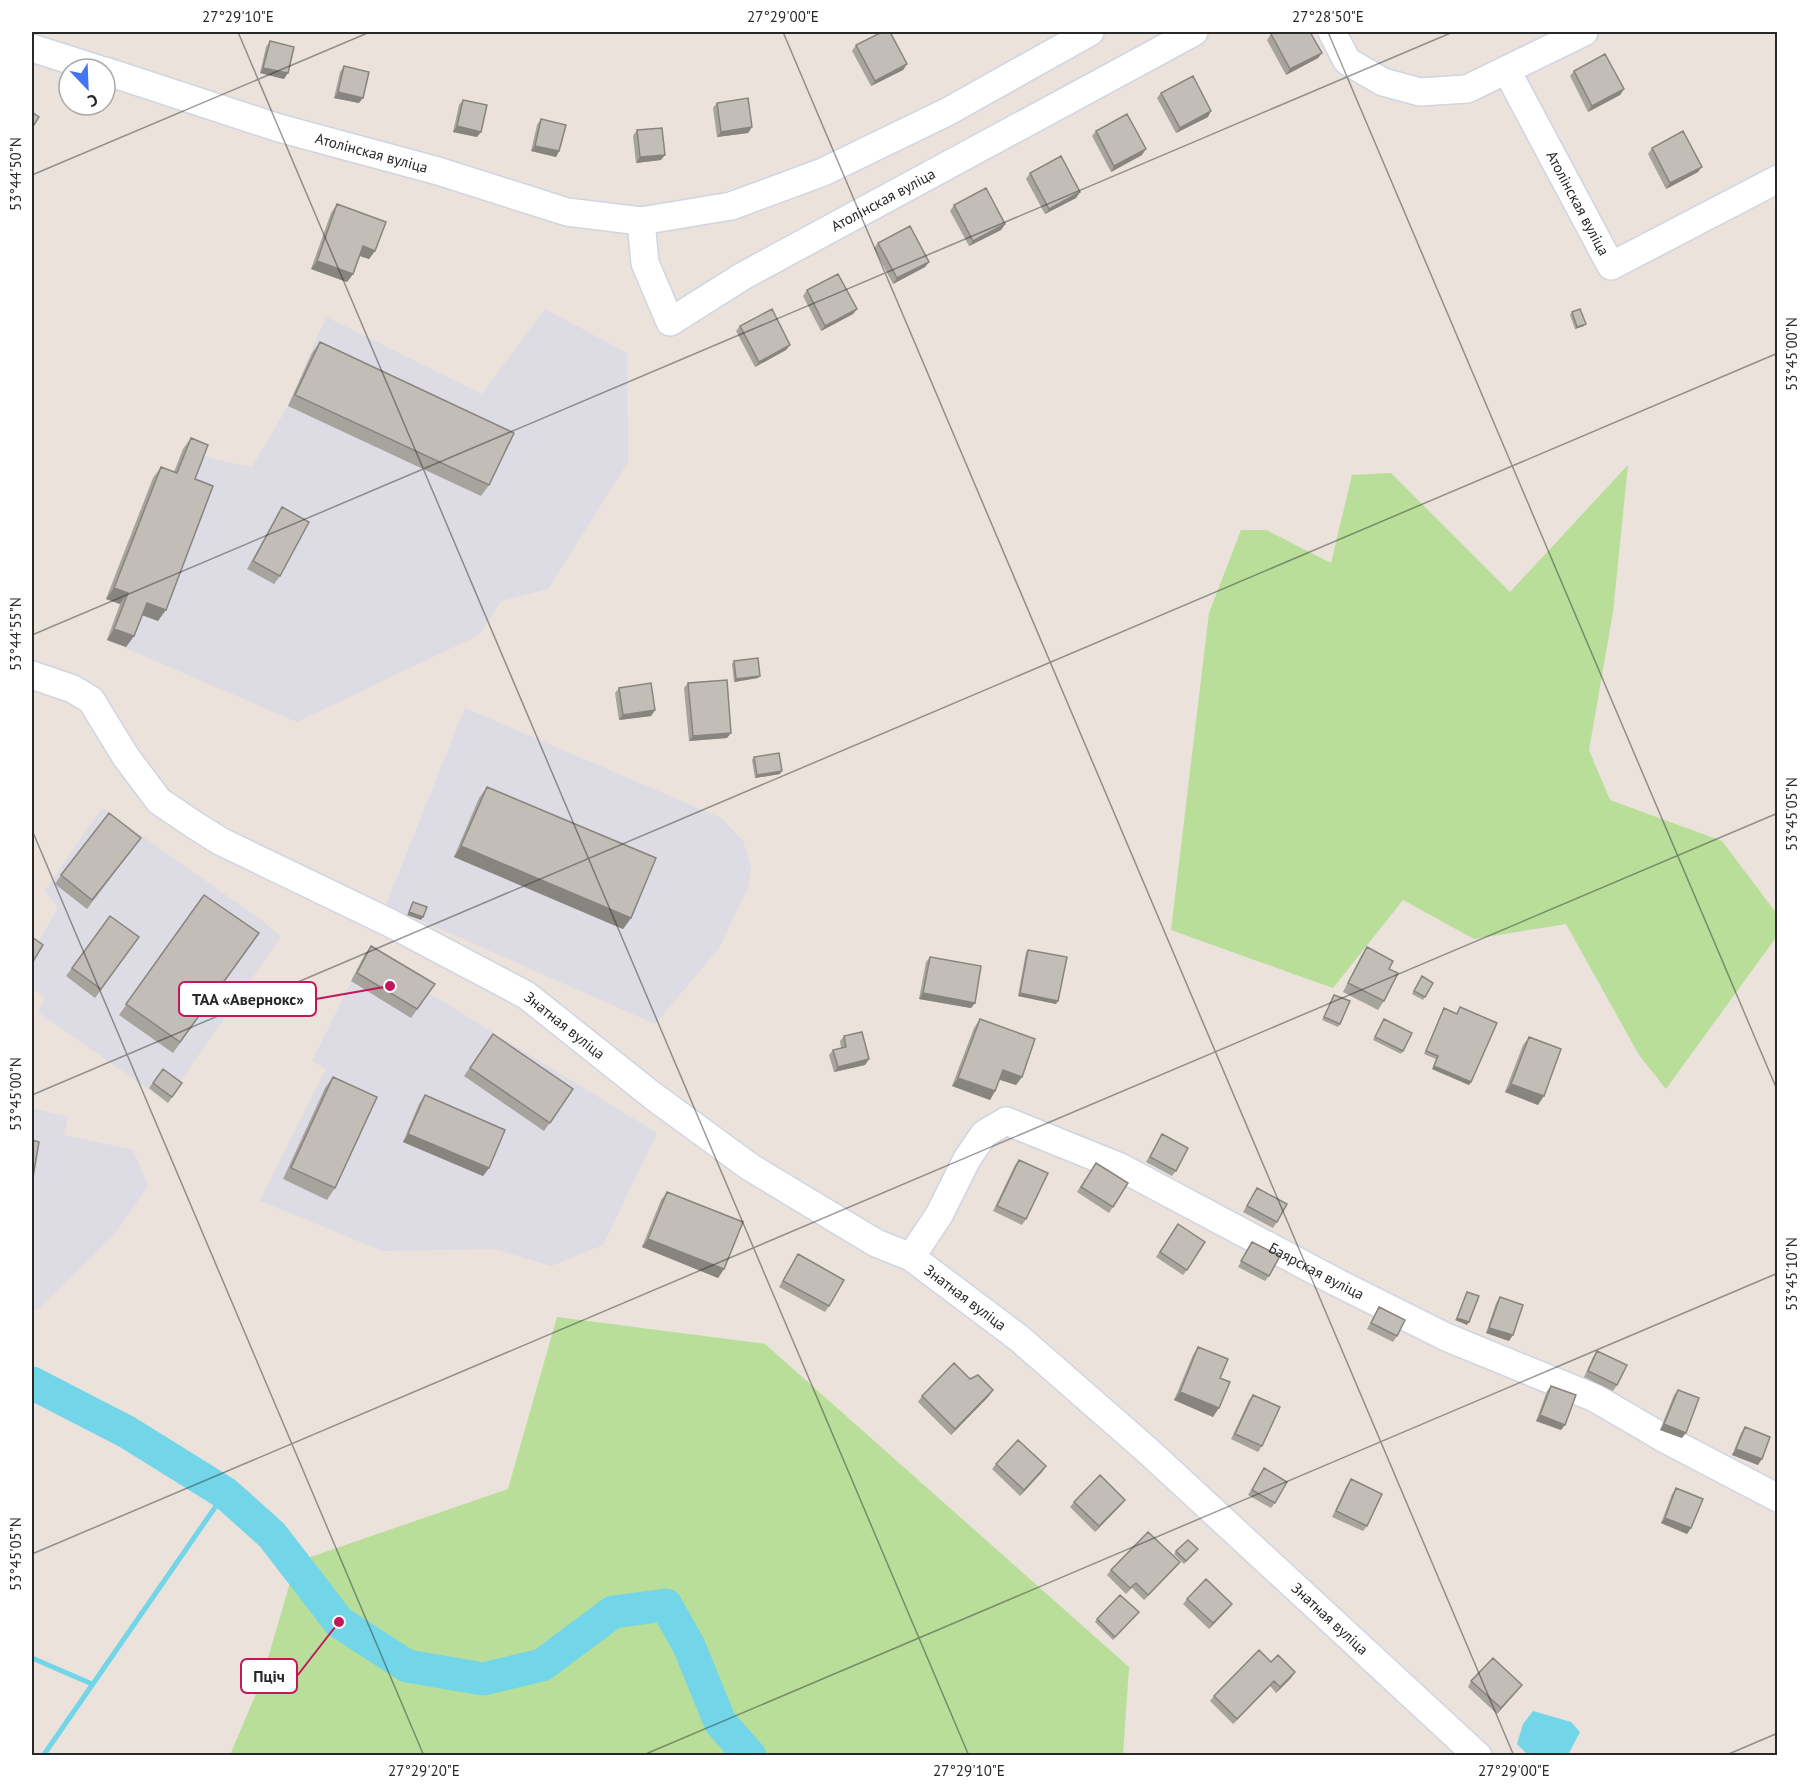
<svg xmlns="http://www.w3.org/2000/svg" width="1809" height="1787" font-family="'PT Sans',sans-serif">
<rect width="100%" height="100%" fill="#eae2db"/>
<path fill="#dddbe3" d="M545,309l82,44 1,109 -80,127 -47,12 -22,34 -182,87 -190,-82 13,-35 -14,-6 47,-121 16,6 14,-35 34,11 35,7 36,-61 38,-89 156,77z
M465,708l256,110 22,23 8,25 -3,22 -29,60 -64,76 -269,-119z
M102,808l158,111 21,18 -105,150 3,2 -11,14 -130,-91 7,-14 -13,-10v-43l3,2 23,-39 -13,-18z
M365,954l292,179 -54,112 -52,21 -56,-17 -112,2 -123,-50 66,-132 -14,-8z
M32,1108l36,9 -4,18 69,15 15,36 -34,49 -77,75 -5,-1z"/>
<path fill="#b8de9a" d="M1628,465l-15,147 -24,138 21,50 112,41 55,73v22l-111,153 -27,-34 -73,-131 -92,15 -71,-39 -70,88 -162,-58 38,-317 32,-83h25l65,33 21,-88 39,-2 119,119z
M557,1317l208,27 364,323 -6,88h-893l31,-73 35,-120 212,-73z"/>
<path fill="#72d5e8" d="M1533,1711l38,11 9,10 -12,23h-40l-11,-11 6,-20z"/>
<g fill="none" stroke-linecap="round" stroke-linejoin="round">
<path stroke="#72d5e8" stroke-width="5" d="M32,1658l60,26
M43,1756l182,-263"/>
<path stroke="#72d5e8" stroke-width="33" d="M32,1383l95,49 98,61 47,42 67,87 68,44 76,13 59,-14 71,-53 53,-7 23,41 31,76 30,34"/>
<g stroke="#d0d5e1" stroke-width="30">
<g id="minor">
<path d="M1332,32l15,29 36,21 37,10 47,-3 117,-57"/>
<path d="M32,48l66,21"/>
<path id="s1" d="M105,71l174,57 159,43 129,41 74,9 90,-15 92,-34 124,-60 143,-80"/>
<path id="s2" d="M1507,71l104,195 167,-87"/>
<path id="s3" d="M641,221l4,42 25,59 73,-46 451,-244"/>
<path id="s4" d="M32,675l41,14 18,11 35,57 33,44 34,23 27,17 170,82 136,72 127,101 97,71 126,76 35,14 109,82 127,111 331,306"/>
<path id="s5" d="M911,1257l28,-42 28,-56 17,-25 22,-13 114,46 216,115 110,55 149,61 72,42 111,58"/>
</g>
</g>
<use href="#minor" stroke="#fff" stroke-width="27"/>
</g>
<path fill="#a7a39d" d="M1271,34l51,19 -4,5 -32,17 -19,-35z
M270,41l14,38 -24,-6 6,-26z
M856,45l51,19 -4,6 -32,16 -19,-35z
M344,66l15,37 -25,-5 6,-26z
M1574,71l50,18 -4,6 -32,17 -18,-36z
M1161,93l47,24 -32,16 -19,-35z
M463,100l14,37 -24,-5 6,-27z
M717,103l35,24 -4,6 -31,4 -4,-29z
M541,119l18,32 -3,6 -25,-6 6,-26z
M637,130l24,30 -25,3 -3,-27z
M1096,131l46,24 -31,17 -19,-36z
M1652,148l46,24 -32,17 -18,-35z
M1030,173l50,19 -4,6 -31,16 -19,-35z
M337,204l38,47 -6,8 -9,-3 -7,18 -6,8 -36,-13 20,-56z
M954,205l51,19 -4,6 -32,16 -19,-35z
M878,243l51,19 -4,5 -32,17 -19,-36z
M807,290l50,19 -4,5 -32,17 -18,-35z
M1572,312l12,14 -9,3 -5,-14z
M740,326l50,19 -4,5 -31,17 -19,-36z
M320,342l169,143 -8,11 -193,-90 24,-53z
M191,438l4,41 -37,142 -16,-6 -8,21 -8,11 -19,-7 13,-36 -14,-5 47,-121 8,-11 13,5 9,-23z
M282,507l-2,69 -6,8 -27,-15 30,-53z
M734,661l26,15 -2,2 -24,4 -2,-18z
M688,683l39,55 -38,3 -5,-53z
M619,688l36,22 -4,6 -32,4 -4,-27z
M754,757l26,17 -25,4 -3,-18z
M487,787l144,131 -8,11 -169,-72 25,-59z
M141,838l-54,71 -32,-25 6,-9z
M204,895l55,38 -86,120 -54,-38z
M110,916l29,21 -44,61 -29,-22z
M371,946l64,38 -24,34 -60,-37 14,-27z
M1367,947l22,22 -5,32 -6,9 -35,-18 18,-36z
M1028,950l28,54 -38,-8 8,-44z
M930,957l45,46 -4,5 -52,-9 7,-37z
M1420,979l13,4 -10,17 -11,-6z
M1334,995l6,29 -2,3 -16,-7z
M1460,1007l11,75 -2,3 -37,-16 4,-10 -12,-5 20,-46 12,6z
M980,1019l42,58 -6,8 -16,-6 -5,12 -5,9 -38,-14 22,-58z
M1384,1019l19,32 -2,3 -28,-14z
M493,1034l80,55 -29,42 -80,-55z
M844,1036l25,23 -4,6 -31,7 -5,-17 4,-5 8,-2 -1,-7z
M1529,1037l9,68 -33,-13 18,-47z
M163,1069l19,14 -14,20 -19,-15z
M333,1077l2,111 -8,12 -44,-21 42,-91z
M425,1095l64,73 -6,8 -80,-34 16,-38z
M1162,1134l14,37 -4,5 -26,-14z
M1019,1160l7,59 -4,6 -29,-14 22,-46z
M1096,1163l32,20 -19,30 -32,-21z
M1257,1188l20,34 -4,6 -30,-16z
M667,1192l57,77 -6,9 -76,-31 19,-47z
M1178,1224l9,46 -4,5 -27,-18z
M1252,1242l17,34 -4,5 -27,-14z
M798,1254l31,52 -4,6 -46,-25z
M1500,1297l9,44 -23,-8 10,-30z
M1379,1307l18,29 -4,6 -26,-13z
M1198,1347l22,31 -7,39 -39,-17 19,-45z
M1597,1351l20,34 -4,6 -29,-14 9,-20z
M970,1379l19,17 -38,39 -33,-33 4,-6z
M1551,1386l10,44 -25,-9 11,-30z
M1678,1390l4,48 -22,-8 14,-35z
M1253,1395l9,51 -4,6 -27,-13 18,-39z
M1745,1427l13,38 -26,-10 9,-22z
M996,1464l46,8 -22,24 -28,-27z
M1264,1468l11,35 -4,5 -23,-13z
M1351,1479l16,47 -4,5 -31,-14 15,-32z
M1676,1488l15,40 -4,6 -26,-11 11,-29z
M1125,1500l-4,5 -26,27 -25,-25 4,-5z
M1198,1549l-14,15 -10,-10 2,-3z
M1176,1567l-32,33 -12,-12 -6,6 -19,-19 4,-5z
M1187,1599l41,10 -19,20 -26,-25z
M1139,1612l-26,28 -18,-18 2,-3z
M1271,1662l24,10 -4,6 -15,15 -6,-7 -37,38 -23,-23 4,-5z
M1471,1681l47,9 -21,24 -29,-27z"/>
<path fill="#88847f" d="M1322,53l-4,5 -32,17 4,-6z
M907,64l-4,6 -32,16 4,-5z
M263,68l25,5 -4,6 -24,-6z
M1624,89l-4,6 -32,17 4,-6z
M338,92l25,6 -4,5 -25,-5z
M1211,111l-3,6 -32,16 4,-5z
M457,126l24,6 -4,5 -24,-5z
M752,127l-4,6 -31,4 4,-5z
M535,146l24,5 -3,6 -25,-6z
M1146,149l-4,6 -31,17 3,-6z
M665,155l-4,5 -25,3 4,-6z
M1702,167l-4,5 -32,17 4,-6z
M1080,192l-4,6 -31,16 4,-5z
M1005,224l-4,6 -32,16 4,-5z
M363,246l12,5 -6,8 -12,-4z
M317,261l36,13 -6,8 -36,-13z
M929,262l-4,5 -32,17 4,-6z
M857,309l-4,5 -32,17 4,-5z
M1586,324l-2,2 -9,3 2,-2z
M790,345l-4,5 -31,17 4,-5z
M114,588l14,5 -8,11 -14,-5z
M147,603l19,7 -8,11 -19,-7z
M114,629l20,7 -8,11 -19,-7z
M760,676l-2,2 -24,4 2,-3z
M655,710l-4,6 -32,4 4,-5z
M731,733l-4,5 -38,3 4,-5z
M782,771l-2,3 -25,4 2,-3z
M461,846l170,72 -8,11 -169,-72z
M409,912l14,5 -2,3 -14,-5z
M923,993l52,10 -4,5 -52,-9z
M1020,993l38,8 -2,3 -38,-8z
M869,1059l-4,6 -31,7 4,-5z
M1434,1066l37,16 -2,3 -37,-16z
M1003,1070l19,7 -6,8 -19,-6z
M958,1078l37,13 -5,9 -38,-14z
M1511,1084l33,12 -6,9 -33,-13z
M408,1134l81,34 -6,8 -80,-34z
M648,1239l76,30 -6,9 -76,-31z
M1457,1318l12,4 -2,3 -12,-5z
M1489,1328l24,7 -4,6 -23,-8z
M993,1390l-4,6 -38,39 4,-6z
M1180,1392l39,16 -6,9 -39,-17z
M1540,1415l25,10 -4,5 -25,-9z
M1664,1424l22,9 -4,5 -22,-8z
M1736,1449l26,10 -4,6 -26,-10z
M1046,1466l-4,6 -22,24 4,-6z
M1125,1500l-4,5 -26,27 4,-6z
M1665,1518l26,10 -4,6 -26,-11z
M1180,1562l-4,5 -32,33 4,-5z
M1232,1604l-4,5 -19,20 4,-6z
M1295,1672l-4,6 -15,15 4,-6z
M1274,1681l-4,5 -37,38 4,-5z
M1522,1685l-4,5 -21,24 4,-6z"/>
<path fill="#c2bdb6" stroke="#88847f" stroke-width="1.5" d="M882,32h8l17,32 -32,17 -19,-36z
M1276,32h34l12,21 -32,16 -19,-35z
M270,41l24,6 -6,26 -25,-5z
M1605,54l19,35 -32,17 -18,-35z
M344,66l25,6 -6,26 -25,-6z
M1193,76l18,35 -31,17 -19,-35z
M748,98l4,29 -31,5 -4,-29z
M463,100l24,5 -6,27 -24,-6z
M32,112l7,5 -7,11z
M1127,114l19,35 -32,17 -18,-35z
M541,119l25,6 -7,26 -24,-5z
M662,128l3,27 -25,2 -3,-27z
M1683,131l19,36 -32,16 -18,-35z
M1061,156l19,36 -31,17 -19,-36z
M986,188l19,36 -32,17 -19,-36z
M337,204l49,18 -11,29 -12,-5 -10,28 -36,-13z
M910,226l19,36 -32,16 -19,-35z
M838,274l19,35 -32,17 -18,-36z
M772,309l18,36 -31,17 -19,-36z
M1580,309l6,15 -9,3 -5,-15z
M320,342l194,91 -25,52 -194,-90z
M191,438l17,7 -13,34 18,7 -47,124 -19,-7 -13,33 -20,-7 14,-36 -14,-5 47,-121 16,6z
M282,507l27,15 -29,54 -27,-15z
M758,658l2,18 -24,3 -2,-18z
M727,680l4,53 -38,3 -5,-53z
M651,683l4,27 -32,5 -4,-27z
M779,753l3,18 -25,4 -3,-18z
M487,787l169,71 -25,60 -170,-72z
M109,813l32,25 -49,62 -31,-25z
M204,895l55,38 -79,109 -54,-38z
M413,902l14,5 -4,10 -14,-5z
M110,916l29,21 -38,52 -29,-21z
M32,937l11,8 -11,18z
M371,946l64,38 -18,25 -60,-36z
M1367,947l26,14 -4,8 9,4 -14,28 -36,-18z
M1028,950l39,7 -9,44 -38,-8z
M930,957l51,9 -6,37 -52,-10z
M1422,976l11,7 -8,14 -11,-6z
M1334,995l16,6 -10,23 -16,-7z
M1460,1007l37,16 -26,59 -37,-16 4,-10 -12,-5 18,-43 13,6z
M980,1019l55,20 -13,38 -19,-7 -8,21 -37,-13z
M1384,1019l28,14 -9,18 -28,-14z
M862,1032l7,27 -31,8 -5,-17 13,-3 -2,-11z
M493,1034l80,55 -23,34 -80,-55z
M1529,1037l32,12 -17,47 -33,-12z
M163,1069l19,14 -10,14 -19,-14z
M333,1077l44,20 -42,91 -44,-20z
M425,1095l80,35 -16,38 -81,-34z
M1162,1134l26,14 -12,23 -26,-14z
M32,1140l7,2 -7,41z
M1019,1160l29,13 -22,46 -29,-13z
M1096,1163l32,20 -15,24 -32,-20z
M1257,1188l30,16 -10,18 -30,-16z
M667,1192l76,30 -19,47 -76,-30z
M1178,1224l27,18 -18,28 -27,-18z
M1252,1242l28,14 -11,20 -28,-15z
M798,1254l46,26 -15,26 -46,-25z
M1467,1292l12,4 -10,26 -12,-4z
M1500,1297l23,8 -10,30 -24,-7z
M1379,1307l26,13 -8,16 -26,-13z
M1198,1347l30,12 -8,19 10,4 -11,26 -39,-16z
M1597,1351l30,14 -10,20 -29,-14z
M954,1363l16,16 8,-4 15,15 -38,39 -33,-33z
M1551,1386l25,9 -11,30 -25,-10z
M1678,1390l21,8 -13,35 -22,-9z
M1253,1395l27,12 -18,39 -27,-12z
M1745,1427l25,10 -8,22 -26,-10z
M1018,1440l28,26 -22,24 -28,-26z
M1264,1468l23,14 -12,21 -23,-13z
M1100,1475l25,25 -26,26 -25,-24z
M1351,1479l31,15 -15,32 -31,-15z
M1676,1488l27,11 -12,29 -26,-10z
M1148,1532l32,30 -32,33 -12,-12 -6,5 -19,-18z
M1188,1540l10,9 -12,12 -10,-10z
M1206,1579l26,25 -19,19 -26,-24z
M1120,1595l19,17 -24,25 -18,-18z
M1259,1650l12,12 7,-7 17,17 -15,15 -6,-6 -37,38 -23,-23z
M1493,1658l29,27 -21,23 -30,-27z"/>
<path fill="none" stroke="#282828" stroke-width="1.5" stroke-opacity="0.45" d="M238,32l731,1724M783,32l731,1724M1328,32l450,1060M32,175l338,-143M32,635l1421,-603M32,830l392,926M32,1095l1746,-742M32,1554l1746,-741M641,1756l1137,-483M1724,1756l54,-23"/>
<g text-anchor="middle" stroke-width="6" stroke-linejoin="round" paint-order="stroke">
<g font-size="15" fill="#282828" stroke="#fff">
<text dy="5" stroke="none"><textPath href="#s1" startOffset="279">Атолінская вуліца</textPath></text>
<text dy="5" stroke="none"><textPath href="#s3" startOffset="352">Атолінская вуліца</textPath></text>
<text dy="5" stroke="none"><textPath href="#s2" startOffset="150">Атолінская вуліца</textPath></text>
<text dy="5" stroke="none"><textPath href="#s4" startOffset="651">Знатная вуліца</textPath></text>
<text dy="5" stroke="none"><textPath href="#s5" startOffset="514">Баярская вуліца</textPath></text>
<text dy="5" stroke="none"><textPath href="#s4" startOffset="1137">Знатная вуліца</textPath></text>
<text dy="5" stroke="none"><textPath href="#s4" startOffset="1623">Знатная вуліца</textPath></text>
</g>
</g>
<path fill="none" stroke="#c2185b" stroke-width="2" d="M390 986L316 999M339 1622L297 1676"/>
<g fill="#c2185b" stroke="#fff" stroke-width="2">
<circle cx="390" cy="986" r="6"/>
<circle cx="339" cy="1622" r="6"/>
</g>
<g fill="#fff" stroke="#c2185b" stroke-width="2">
<rect x="179" y="982" width="137" height="34" rx="6"/>
<rect x="241" y="1659" width="56" height="34" rx="6"/>
</g>
<g font-size="16" text-anchor="middle" font-weight="bold" fill="#282828">
<text x="248" y="1005">ТАА «Авернокс»</text>
<text x="269" y="1682">Пціч</text>
</g>
<rect width="1809" height="1787" fill="none" stroke="#ffffff" stroke-width="66"/>
<g transform="translate(87 87) rotate(157)"><circle r="28" fill="#ffffff" stroke="#a9a9a9" stroke-width="1.5"/>
<path d="M0-4.5L10 22L0 15L-10 22Z" fill="#4275f0"/>
<text y="-9" font-size="16" font-weight="bold" text-anchor="middle" fill="#282828">С</text>
</g>
<rect x="33" y="33" width="1743" height="1721" fill="none" stroke="#282828" stroke-width="2"/>
<g font-size="15" text-anchor="middle" fill="#282828">
<text x="238" y="22">27°29'10"E</text>
<text x="783" y="22">27°29'00"E</text>
<text x="1328" y="22">27°28'50"E</text>
<text transform="translate(16 174) rotate(-90)" y="5">53°44'50"N</text>
<text transform="translate(1792 354) rotate(-90)" y="5">53°45'00"N</text>
<text transform="translate(16 634) rotate(-90)" y="5">53°44'55"N</text>
<text transform="translate(1792 814) rotate(-90)" y="5">53°45'05"N</text>
<text transform="translate(16 1094) rotate(-90)" y="5">53°45'00"N</text>
<text transform="translate(1792 1274) rotate(-90)" y="5">53°45'10"N</text>
<text transform="translate(16 1554) rotate(-90)" y="5">53°45'05"N</text>
<text x="424" y="1776">27°29'20"E</text>
<text x="969" y="1776">27°29'10"E</text>
<text x="1514" y="1776">27°29'00"E</text>
</g>
</svg>
